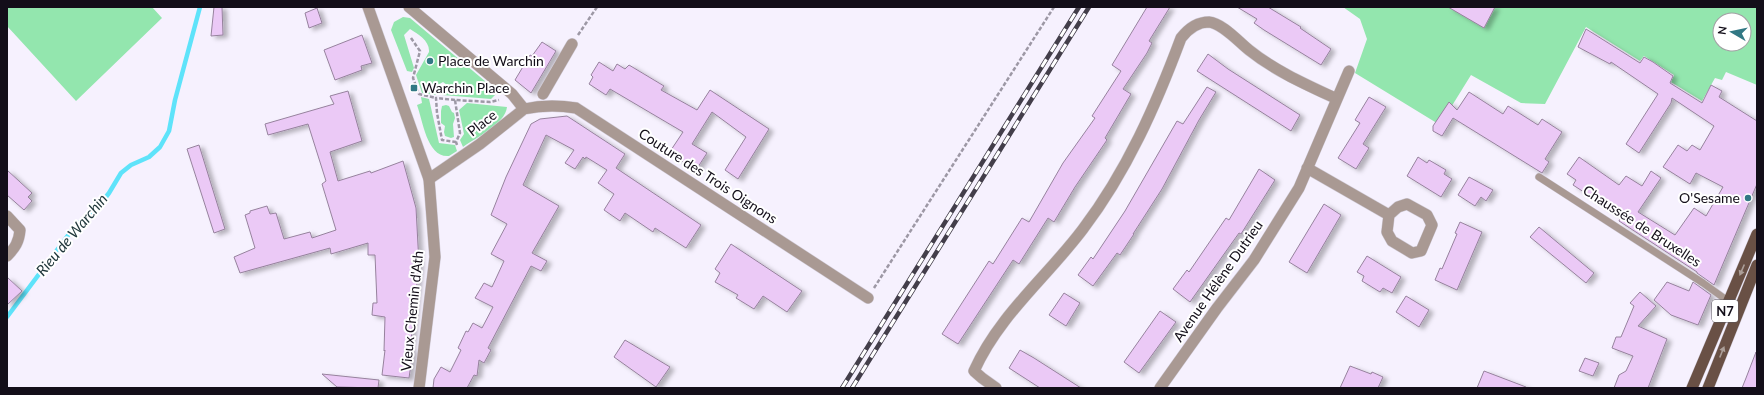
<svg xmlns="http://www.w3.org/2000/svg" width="1764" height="395" font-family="Lato,sans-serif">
<defs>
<filter id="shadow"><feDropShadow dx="4.5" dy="2.5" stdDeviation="2" flood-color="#0004"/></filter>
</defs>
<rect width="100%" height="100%" fill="#f6f1fe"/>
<path fill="#93e6ae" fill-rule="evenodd" d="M7,7h145l10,11 -86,83 -69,-75z
M1343,7h414v78l-31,-13 -4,8 -7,-2 -13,23 -31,-19 3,-7 -30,-19 -4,5 -54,-34 -41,77 -24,-1 -50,-28 -31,50 -85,-52 12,-34 -7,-20zM1720,20h24v24h-24z
M403,17l7,1 88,74 -7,7 -49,-4c2,-3 8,-3 5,-10l-4,-3 -7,4 2,6 -3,3 -13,-2 -6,-18 13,-23c1,-11 -11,-18 -19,-23l-6,6 10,33 -2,4 -5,-1 -16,-41 3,-8z
M421,97l8,2 10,44 16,2 2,6 -8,5c-22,2 -26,-35 -32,-51l5,-2z
M467,103l40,4c-2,17 -30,30 -44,40l-3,-7 4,-6 -5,-24z
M446,105l3,1 3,6 2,1 1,5 -2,6 1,13 -3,1 -6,-2 -1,-4 1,-6 -4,-3v-12l1,-5z"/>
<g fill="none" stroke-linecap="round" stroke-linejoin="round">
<path stroke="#5ee3fa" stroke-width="4.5" d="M7,317l65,-87 12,-12 11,-7 14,-18 12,-20 10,-8 18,-8 11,-10 9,-16 6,-31 25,-93"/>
</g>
<path fill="#ebc9f6" stroke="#96829d" filter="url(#shadow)" d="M214,7h8l1,28 -12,1z
M1147,7h23l-21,34 3,2 -5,10 -24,36 8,5 -26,44 2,2 -32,47 -21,35 -6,-4 -29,46 -6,-4 -55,84 -16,-10 47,-73 4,3 29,-46 7,4 34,-59 32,-45 -3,-2 29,-45 -9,-6z
M1237,7h31l33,20 -1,1 31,21 -10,16 -57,-35 -10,-7 3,-4z
M1448,7h47l-11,21z
M317,8l5,15 -13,5 -4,-15z
M1586,29l54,34 4,-6 9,5 20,14 -3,7 32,20 9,-18 11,6 -3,6 38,24v63l-43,101 -17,-12v-1l-78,-51 2,-5 -48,-31 3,-5 -9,-6 12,-17 40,28 7,-9 16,10 9,-15 10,7 -23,34 37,23 19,-27 12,8 17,-29 -27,-14 -6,11 -27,-17 15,-22 9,6 5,-6 8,5 14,-24 -42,-28 -1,5 -32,50 -13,-9 32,-50 -47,-32 -1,2 -32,-17z
M362,35l10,28 -11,3 1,4 -27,10 -11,-30z
M542,42l14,9 -25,42 -16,-13 15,-25 2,1z
M1208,54l20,15 72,46 -9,16 -94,-60z
M599,62l14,9 4,-7 8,5 4,-4 35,21 -3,4 36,20 13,-20 59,39 -31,50 -13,-9 21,-33 -34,-25 -20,32 15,9 -11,17 -27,-17 14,-21 -73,-43 -4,6 -17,-11 4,-7 -2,-2z
M1207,87l9,5 -17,28 -37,69 -29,45h1l-14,21 -3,-2 -24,33 -15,-11 13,-18 2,2 32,-48 52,-90 6,3z
M348,91l14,50 -32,11 8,29 32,-10 1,2 32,-12 13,47 3,56 -9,86h3l-4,28 -27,-3 3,-25 -1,1 1,-34 -13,-2 1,-12h4l-2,-48h-7v-12l-37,11 -1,-6 -90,25 -6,-16 21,-9 -10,-33 5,-2v-2l17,-5 3,8 6,-1 8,26 26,-7 2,6 24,-8 -14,-46 4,-3 -18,-57 -40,11 -3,-11 69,-20 -4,-8z
M1469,92l34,22 5,-8 30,19 4,-6 20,13 -17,27 4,3 -7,11 -89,-55 -11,18 -9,-5v-5l16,-24 8,8z
M1369,97l17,10 -23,37 6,4 -13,21 -18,-11 22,-35 -5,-3z
M567,116l58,38 -9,14 85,57 -15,23 -31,-20 -2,4 -28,-19 -5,8 -16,-11 10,-16 -16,-11 9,-13 -21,-13 -1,2 -2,-2 -8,12 -10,-6 9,-13 -28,-15 -23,50 36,21 -27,47 15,8 -6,10 -10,-5 -43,82 3,2 -7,13 -5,-3 -2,16 -3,-1 -7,13h-34l1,-9 7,-12 9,5 11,-22 -3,-2 8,-17 2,1 5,-9 9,5 11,-21 -18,-9 9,-15 8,4 12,-26 -13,-7 16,-30 -16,-9 15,-38 25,-53 9,-5z
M199,145l26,84 -11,4 -27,-84z
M1418,157l9,6 2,-3 17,10 -2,4 8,5 -11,18 -34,-21z
M1259,169l16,11 -34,54 -2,-1 -49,69 -17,-13 14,-19 2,2 37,-54 3,2z
M7,170l25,23 -4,4 4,4 -8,9 -17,-15z
M1469,177l24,13 -7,11 -5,-4 -6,9 -17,-11z
M1324,204l17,11 -34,58 -18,-11z
M1460,222l22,10 -25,58 -22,-10 5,-12 2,1 15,-35 -2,-1z
M1539,227l55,46 -8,10 -56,-46z
M731,244l71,47 -15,21 -24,-16 -9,13 -18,-11 2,-3 -23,-13 5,-9 -5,-4z
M1367,256l34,21 -9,16 -9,-5 -3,4 -18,-11 2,-5 -7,-4z
M7,277l15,14 -15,14z
M1667,282l22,9 4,-9 18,13 -13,30 -27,-10 -17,-15z
M1640,292l16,14 -18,20 29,13 -19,49h-34l5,-13 7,-4 7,-15 -21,-8 4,-11h5l13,-31 -4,-3z
M1064,293l16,10 -14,23 -17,-11z
M1406,296l23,14 -10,17 -23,-15z
M1160,311l16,11 -37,51 -15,-11z
M625,340l45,27 -14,20 -42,-30z
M1020,350l14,8 47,30h-41l-31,-20z
M1756,352l1,36h-15l4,-10z
M1585,358l14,5 -6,13 -14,-5z
M1350,366l21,8 1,-2 11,5 -5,11h-38z
M1484,371l42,16v1h-49z
M322,374l57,6 -1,8 -41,-1z"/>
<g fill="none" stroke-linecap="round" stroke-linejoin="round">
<g stroke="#d2cdd9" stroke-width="8">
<path id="service" d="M1539,177l164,106 36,26"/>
</g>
<g stroke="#d2cdd9" stroke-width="12">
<path id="minor" d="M409,7l103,87 12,15 -44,35 -51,35
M543,94l29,-50
M524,109c18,-4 34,-4 52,-1l292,190
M1307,168l82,47 -2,17 5,9 20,12 9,-2 11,-26 -5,-10 -20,-11 -9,3 -9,8
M7,216l13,14c-1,12 -5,18 -13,26
M996,388l-14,-10 -8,-7c25,-56 73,-94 109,-142 44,-58 73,-124 98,-191 7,-9 16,-16 28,-16 13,1 30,20 40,28 26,21 58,35 88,49
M1160,388l57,-80 37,-48 45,-72 50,-117"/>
</g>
<g stroke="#d2cdd9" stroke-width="12">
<path id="tertiary" d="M368,7l61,172 6,78 -16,131"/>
</g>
<g stroke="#d2cdd9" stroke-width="12">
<path id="primary" d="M1692,388l65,-154
M1708,388l49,-123"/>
</g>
<path stroke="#9d98a5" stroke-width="2.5" stroke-dasharray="4 2" stroke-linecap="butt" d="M578,35l19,-28
M411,38l9,13 -7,27 6,16 17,4
M455,100l-19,-2 1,15 5,27 14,2
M457,145l-1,-3 4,-9 -5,-33 35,2 9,-2
M874,288l180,-281"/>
<use href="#service" stroke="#a99993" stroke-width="7"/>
<use href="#minor" stroke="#a99993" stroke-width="11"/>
<use href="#tertiary" stroke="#a99993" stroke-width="11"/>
<use href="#primary" stroke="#695045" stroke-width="11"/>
<g stroke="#433e4a" stroke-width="4.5">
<path id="rail" d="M842,388l237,-381
M852,388l237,-381"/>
</g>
<use href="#rail" stroke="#fff" stroke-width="3" stroke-dasharray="9" stroke-linecap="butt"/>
</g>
<defs><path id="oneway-solid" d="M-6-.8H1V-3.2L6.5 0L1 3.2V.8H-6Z"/></defs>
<g fill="#ac9f99">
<use href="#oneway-solid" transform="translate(1742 270) rotate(113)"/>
<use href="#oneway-solid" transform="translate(1722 352) rotate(-68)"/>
</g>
<g fill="#327884" stroke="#fff" stroke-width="1.5">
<circle cx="430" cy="61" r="4"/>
<rect x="410" y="84" width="8" height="8" rx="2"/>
<circle cx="1748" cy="198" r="4"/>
</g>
<g text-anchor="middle" stroke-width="4" stroke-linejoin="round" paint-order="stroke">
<rect fill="#fff" stroke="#5a565e" stroke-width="1" x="1712" y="300" width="26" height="22" rx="3"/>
<g font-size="13" font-weight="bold" fill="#130e19">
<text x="1725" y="316">N7</text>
</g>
<g font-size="14" fill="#130e19" stroke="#fff" text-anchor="start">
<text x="438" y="66">Place de Warchin</text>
<text x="422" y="93">Warchin Place</text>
<text x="1740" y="203" text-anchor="end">O'Sesame</text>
</g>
<g font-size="14" fill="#130e19" stroke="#fff">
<text transform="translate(482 123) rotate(-38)" y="5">Place</text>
<text transform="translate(708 176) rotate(33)" y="5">Couture des Trois Oignons</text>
<text transform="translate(1642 226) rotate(33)" y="5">Chaussée de Bruxelles</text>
<text transform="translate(1218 281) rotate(-55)" y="5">Avenue Hélène Dutrieu</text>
<text transform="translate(412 311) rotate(-84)" y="5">Vieux Chemin d'Ath</text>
</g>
<g font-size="15" font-style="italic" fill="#1e3539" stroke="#fff">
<text transform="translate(72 235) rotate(-50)" y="5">Rieu de Warchin</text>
</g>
</g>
<rect width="1764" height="395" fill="none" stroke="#130e19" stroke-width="16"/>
<g transform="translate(1732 32) rotate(279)"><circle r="19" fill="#ffffff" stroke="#a19fa3"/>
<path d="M0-3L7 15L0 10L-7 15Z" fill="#327884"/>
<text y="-6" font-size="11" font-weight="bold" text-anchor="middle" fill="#130e19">N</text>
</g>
</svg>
